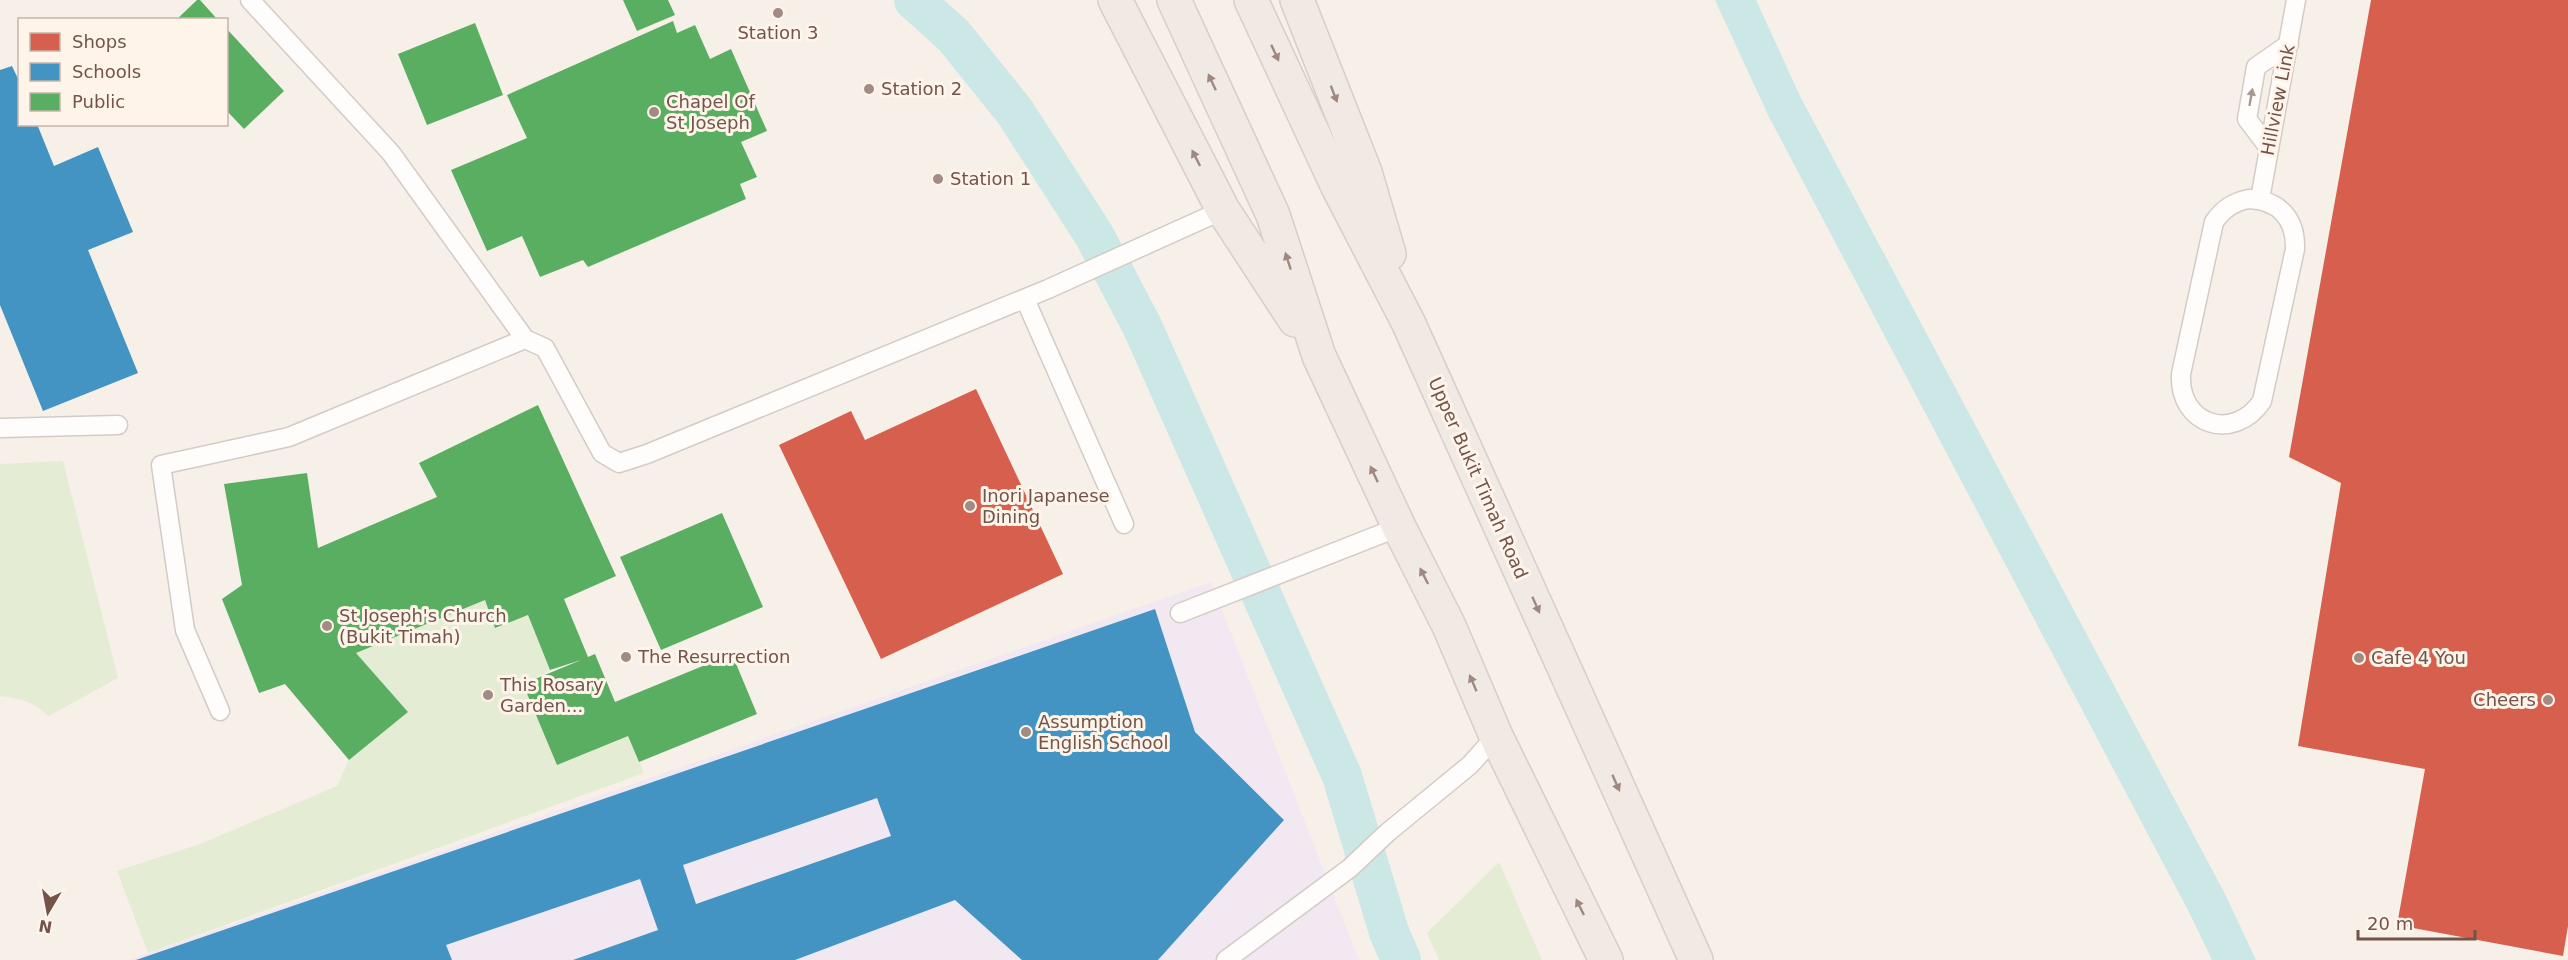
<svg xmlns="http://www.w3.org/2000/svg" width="2568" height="960" font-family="'DejaVu Sans',sans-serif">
<rect width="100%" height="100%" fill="#f6f0e9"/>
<path fill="#f1e8f1" d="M1211,582l148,378h-1230z"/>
<path fill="#e4ecd4" d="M63,461l55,217 -69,38c-16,-14 -28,-18 -49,-20v-232z
M485,600l11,28 32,-13 22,55 -27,14 105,52 16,37 -496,180 -31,-82 83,-27 137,-58 12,-26 59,-48 -52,-59z
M1499,862l43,98h-103l-12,-27z"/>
<path fill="#cbe7e6" d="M1715,0h41l44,96 425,798 31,66h-44l-22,-46 -421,-797z"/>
<path fill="#d6604d" d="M2371,0h197v926l-5,30 -166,-31 28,-156 -127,-23 43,-263 -52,-26z
M976,389l87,185 -182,85 -102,-214 72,-34 14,29z"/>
<path fill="#4393c3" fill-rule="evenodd" d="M12,66l8,17v41h17l17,42 44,-19 35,85 -45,18 50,123 -95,38 -43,-106v-235z
M1155,609l40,123 89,88 -126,140h-136l-67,-60 -160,60h-222l85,-30 -18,-51 -194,66 6,15h-316zM877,798l14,38 -195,68 -13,-39z"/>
<path fill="#5aae61" d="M197,0h3l18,20h-42z
M623,0h45l7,15 -38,16z
M673,21l4,12 18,-8 15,34 21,-10 36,82 -26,11 16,35 -17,7 6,15 -158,68 -5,-7 -43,17 -18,-41 -35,15 -36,-81 76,-32 -20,-43z
M475,23l28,72 -76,30 -29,-71z
M226,28l58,63 -40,38 -18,-19z
M538,405l78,171 -52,23 24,58 7,-3 20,48 117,-48 25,60 -118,48 -11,-26 -71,29 -34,-81 58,-24 -31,10 -22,-55 -33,13 -10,-28 -129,53 52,59 -59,48 -64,-76 -26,9 -37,-94 20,-14 -18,-101 83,-11 11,75 119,-51 -18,-34z
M722,513l41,94 -102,43 -41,-93z"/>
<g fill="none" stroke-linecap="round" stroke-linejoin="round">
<path stroke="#cbe7e6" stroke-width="40" d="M914,0l39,35 62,77 79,123 48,91 200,450 47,156 12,28"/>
<g stroke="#d4cbc7" stroke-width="21">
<path id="service" d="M250,0l141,153 134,186 20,9 57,105 17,10 28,-9 401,-165 175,-79
M2269,148l-22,-29 9,-52 33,-23
M2249,199c30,1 47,20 46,50l-33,152c-28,42 -84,24 -81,-27l33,-152c9,-13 19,-20 35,-23z
M2260,199l36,-199
M1025,299l99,225
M0,428l118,-3
M1180,613l219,-86
M220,711l-35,-81 -24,-165 128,-28 236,-98
M1226,960l124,-92 37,-35 83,-68 26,-29"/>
</g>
<g stroke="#d8cdc9" stroke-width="36">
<path id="trunk" d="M1115,0l108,210 72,110
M1174,0l99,215 46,141 80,171 50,99 47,110 110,224
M1251,0l87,187 70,135 288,638
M1297,0l68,172 24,82"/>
</g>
<use href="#service" stroke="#fefdfc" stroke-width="18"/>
<use href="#trunk" stroke="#f1e9e4" stroke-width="33"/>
</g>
<defs><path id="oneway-solid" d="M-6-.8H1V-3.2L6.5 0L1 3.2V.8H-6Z" transform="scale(1.5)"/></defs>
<g fill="#9f8880">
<use href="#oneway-solid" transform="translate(1275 53) rotate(65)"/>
<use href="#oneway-solid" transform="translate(1212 82) rotate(-115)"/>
<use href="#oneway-solid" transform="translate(1334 94) rotate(69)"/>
<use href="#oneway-solid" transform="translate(1196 158) rotate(-117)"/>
<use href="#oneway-solid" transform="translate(1288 261) rotate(-108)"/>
<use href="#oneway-solid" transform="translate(1374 474) rotate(-115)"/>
<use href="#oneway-solid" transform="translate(1424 576) rotate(-117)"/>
<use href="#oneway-solid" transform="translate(1536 605) rotate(66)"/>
<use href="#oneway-solid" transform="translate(1473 683) rotate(-113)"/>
<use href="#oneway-solid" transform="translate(1616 783) rotate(66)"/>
<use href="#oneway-solid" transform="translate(1580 907) rotate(-116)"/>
</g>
<use fill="#ab9891" href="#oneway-solid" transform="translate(2251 97) rotate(-80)"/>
<g fill="#a18b82" stroke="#fef4ea" stroke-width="2">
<circle cx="778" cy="13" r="6"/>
<circle cx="869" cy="89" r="6"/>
<circle cx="654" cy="112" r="6"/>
<circle cx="938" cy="179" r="6"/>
<circle cx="970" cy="506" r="6"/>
<circle cx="327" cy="626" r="6"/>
<circle cx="626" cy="657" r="6"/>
<circle cx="2359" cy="658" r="6"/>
<circle cx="488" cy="695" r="6"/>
<circle cx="2548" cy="700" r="6"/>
<circle cx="1026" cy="732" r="6"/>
</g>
<g text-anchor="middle" stroke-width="6" stroke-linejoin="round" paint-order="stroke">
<g font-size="18" fill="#73544a" stroke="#fef4ea" text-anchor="start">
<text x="778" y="39" text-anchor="middle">Station 3</text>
<text x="881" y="95">Station 2</text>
<text x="666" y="108">Chapel Of<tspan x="666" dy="21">St Joseph</tspan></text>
<text x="950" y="185">Station 1</text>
<text x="982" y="502">Inori Japanese<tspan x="982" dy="21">Dining</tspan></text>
<text x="339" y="622">St Joseph's Church<tspan x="339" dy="21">(Bukit Timah)</tspan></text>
<text x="638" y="663">The Resurrection</text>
<text x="2371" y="664">Cafe 4 You</text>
<text x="500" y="691">This Rosary<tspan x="500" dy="21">Garden...</tspan></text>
<text x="2536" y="706" text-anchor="end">Cheers</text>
<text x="1038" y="728">Assumption<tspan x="1038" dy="21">English School</tspan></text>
</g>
<g font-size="18" fill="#73544a" stroke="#fef4ea">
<text transform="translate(2278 100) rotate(-79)" y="6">Hillview Link</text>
<text transform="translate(1478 478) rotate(66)" y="6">Upper Bukit Timah Road</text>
</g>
</g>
<rect x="18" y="18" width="210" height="108" fill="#fef4ea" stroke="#c6b4aa" stroke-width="1.5"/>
<rect x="30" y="33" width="30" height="18" fill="#d6604d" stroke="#c6b4aa" stroke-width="1.5"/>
<text x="72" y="48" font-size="18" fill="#73544a">Shops</text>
<rect x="30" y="63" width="30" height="18" fill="#4393c3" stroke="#c6b4aa" stroke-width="1.5"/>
<text x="72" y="78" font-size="18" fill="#73544a">Schools</text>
<rect x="30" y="93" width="30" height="18" fill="#5aae61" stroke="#c6b4aa" stroke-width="1.5"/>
<text x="72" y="108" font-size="18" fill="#73544a">Public</text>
<g transform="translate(48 912) rotate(190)" stroke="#fef4ea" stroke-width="4.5" paint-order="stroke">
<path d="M0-4.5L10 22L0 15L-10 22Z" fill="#73544a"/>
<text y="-9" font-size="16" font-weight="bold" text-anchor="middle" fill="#73544a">N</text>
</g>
<path d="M2358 930v9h117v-9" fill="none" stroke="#73544a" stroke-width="3"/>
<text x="2367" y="930" font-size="18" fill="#73544a" stroke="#fef4ea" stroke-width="4.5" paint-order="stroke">20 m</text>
</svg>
